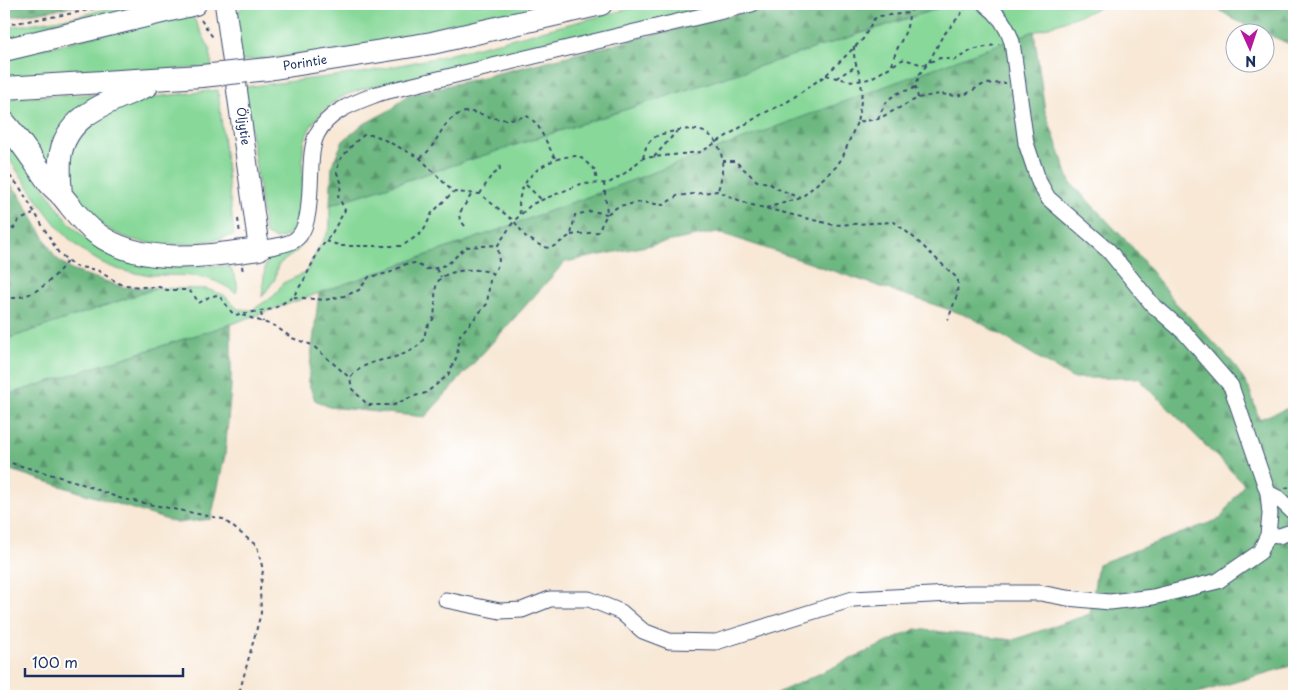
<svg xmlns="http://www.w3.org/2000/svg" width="1298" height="700" font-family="'Playpen Sans',sans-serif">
<defs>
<pattern id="forest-firs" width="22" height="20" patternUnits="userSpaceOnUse" patternTransform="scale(1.25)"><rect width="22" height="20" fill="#6db881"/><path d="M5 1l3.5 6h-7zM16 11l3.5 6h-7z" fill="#59966d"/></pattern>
</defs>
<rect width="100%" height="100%" fill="#fff"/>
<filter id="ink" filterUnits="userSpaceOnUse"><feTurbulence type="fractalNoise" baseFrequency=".02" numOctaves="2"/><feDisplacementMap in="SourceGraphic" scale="10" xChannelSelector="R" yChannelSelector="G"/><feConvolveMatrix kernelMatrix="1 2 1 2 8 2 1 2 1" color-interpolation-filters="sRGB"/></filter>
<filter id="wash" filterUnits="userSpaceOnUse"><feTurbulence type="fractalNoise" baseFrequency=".0096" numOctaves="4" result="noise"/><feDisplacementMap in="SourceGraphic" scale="20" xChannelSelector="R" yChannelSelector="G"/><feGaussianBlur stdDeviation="1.12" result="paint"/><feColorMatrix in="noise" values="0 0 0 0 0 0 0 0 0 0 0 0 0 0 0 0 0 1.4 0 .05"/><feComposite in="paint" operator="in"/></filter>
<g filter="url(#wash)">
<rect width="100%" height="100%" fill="#f8e8d5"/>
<path fill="#87d899" stroke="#51847c" d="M128,4h47l-171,41v-17l70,-11z
M247,4h312l-114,27 -98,19 -106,11 -6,-44 4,-7z
M648,4h75c-91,21 -181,45 -272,67 -33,8 -90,12 -117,31 -15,11 -26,24 -30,42 -5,23 7,87 -22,94 -6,2 -11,0 -17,-4l-20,-147 122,-15 72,-15z
M952,4h158l-617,228 -262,92 -227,72v-56l153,-52 50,1 17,6 14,14 14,1 22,-14 9,-13 22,-10 25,-45v-23z
M191,13l19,36 2,18 -208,14v-23z
M218,90l16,145c-50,14 -110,18 -149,-25 -8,-9 -15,-21 -22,-31l14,-46 48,-30 29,-6z
M107,94l-56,76 -47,-54v-18z
M4,130c46,53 59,119 138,135 29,6 59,-3 88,2 4,9 10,17 6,26 -32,-24 -58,-15 -95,-19 -50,-5 -82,-41 -108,-81 -5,-7 -28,-38 -29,-44 -1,-5 0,-13 0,-19z
M306,239l-9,12 -19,14 -3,14 -13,18 3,-31 3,-7 29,-12z"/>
<path fill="url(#forest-firs)" stroke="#447470" d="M4,4h84l-84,14z
M777,4h175l-622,201 2,-40 11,-24 19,-16 30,-16 14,-13z
M1211,4h83v42l-61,-27z
M1034,31l11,80 25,71 63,66 42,54 58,61 16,25 10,31 27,-10h8v256l-107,31h-416l145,-67 97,11 77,-26 8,-50 122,-45 24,-35 -106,-106h-66l-101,-61 -254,-85 -152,30 -140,155 -96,-10 -14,-7 -7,-18 11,-89 174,-61z
M4,177l16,18 35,62 16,13 52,17 34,1 -153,52z
M231,324v63l-6,68 -14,64 -34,4 -173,-55v-72z"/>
</g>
<g filter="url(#ink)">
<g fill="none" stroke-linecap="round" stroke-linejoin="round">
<g stroke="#3c4b70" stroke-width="17">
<path id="minor" d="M259,249c11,-2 24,-3 34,-8 26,-14 11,-82 24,-107 12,-24 40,-32 63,-41l372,-89
M1268,493l10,5 16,15
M1268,535l11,1 15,-5
M446,600l54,11 22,-1 28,-11h39l32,13 22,19 26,10 47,1 137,-43 117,-6h70l27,5 43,4 43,-5 65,-16 42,-29 8,-17 2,-21 -2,-21 -37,-107 -46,-53 -33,-29 -43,-53 -61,-53 -9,-16 -13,-39 -14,-101c-5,-16 -13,-28 -27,-38"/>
</g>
<g stroke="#3c4b70" stroke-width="22">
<path id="major" d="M225,4l34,245"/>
</g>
<g stroke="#3c4b70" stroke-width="24">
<path id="highway" d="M4,50l191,-46
M268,69l164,-26 169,-39
M4,88l198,-12
M4,122c17,19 30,40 45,61 4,5 10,9 14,14 10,12 19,26 33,36 45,34 111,23 163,16
M61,195c-1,-12 -2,-24 -1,-36 4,-45 52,-58 87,-73"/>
</g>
<path stroke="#3c4b70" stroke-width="2" stroke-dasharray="4 4" stroke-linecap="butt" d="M201,20l13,19
M4,25l70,-12 41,-9
M854,46c-1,19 5,21 7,36 2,13 -1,27 -4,40
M892,65c4,-21 16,-29 17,-51
M826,75c44,13 42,3 78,-16l19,6 17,-7 15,2 17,-10 27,-6
M836,78l19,-11
M918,98l-2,-11 3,-12 10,-13 13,-25 27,-33
M878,119c5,-12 9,-22 23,-27 5,-2 9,-1 14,-5
M654,157l23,-26
M420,158c15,-10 17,-24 29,-37 18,-18 33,-4 51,-2 9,1 19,-1 27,-3l10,8 18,34
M643,158c4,-21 13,-23 32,-27 43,-10 55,24 43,59
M722,161h13l22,20 12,2 9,6 23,9
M4,170l15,16 39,66 16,14 23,4 23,14 19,3h20l8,3h21l5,4 6,9 10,-6 8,-2c9,6 10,14 18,20l38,-6 20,-12 11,-17 15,-30 13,-17 13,-23 -7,-14 4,-12 -5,-11 2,-12 16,-19 9,-7h11l45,23 33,34 27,2 34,27 12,16 17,10 8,1 20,-13 4,-20 17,-4 15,3
M604,183l3,30
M526,185l15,14
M480,194l11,-18 9,-6 -1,-8
M766,208l35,-10 36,-32 6,-10 14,-34 21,-3 40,-21 21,-4 17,2 10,-2 18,-10 22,-1
M520,214c-7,-35 28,-59 59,-58l16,14 2,12
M238,219l2,15
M465,226l-5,-6 -1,-6 14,-22
M4,231l10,-3 4,-7 15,-7
M571,235l27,-3 9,-18 12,-8 22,-4 22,3 14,-9 40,-5 31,13 86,21 60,-3 18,14 46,43 -1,16 -9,25
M326,241l15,5h61l21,-14 9,-19 21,-21
M242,266l1,6
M436,269l5,8
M494,274c-11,-5 -22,-5 -34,-3 -33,5 -22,21 -26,45 -1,6 -6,8 -8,13 -1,3 -1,8 -3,11 -1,3 -6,6 -8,8 -21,15 -48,8 -65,30l2,11 16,16h26l17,-8 15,-4 22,-18 9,-19 3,-21 27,-31 3,-24 9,-17 -1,-18 16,-24 18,-17 49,-20 28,-1 16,-10 18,-15 58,-6 61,-38 25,-12 39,-27 37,-36 11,-20 6,-3 29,-3 7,-9
M294,297l31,3 19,-4 15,-6 10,-13 20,-4 17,-9 9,-1 11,6 10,-1 12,-4 18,-17 32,-2
M4,298c29,2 47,-16 64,-38
M261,313l2,9
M242,315l33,11 17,12 20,7 38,33
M4,461l73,21 42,16 104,21 34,27 6,24 -3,20 1,23 -21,77 -6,6
M1285,488l9,-2"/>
<use href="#minor" stroke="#fff" stroke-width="15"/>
<use href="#major" stroke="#fff" stroke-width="20"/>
<use href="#highway" stroke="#fff" stroke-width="22"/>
<g stroke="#3c4b70" stroke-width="24" stroke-linecap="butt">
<path id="highway-bridge" d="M202,76l66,-7"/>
</g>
<use href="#highway-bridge" stroke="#fff" stroke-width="22"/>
</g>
</g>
<g text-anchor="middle" stroke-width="4" stroke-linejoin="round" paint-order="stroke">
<g font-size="12" fill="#1b2f5e" stroke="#fff">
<text transform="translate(305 63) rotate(-9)" y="4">Porintie</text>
<text transform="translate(243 126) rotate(82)" y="4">Öljytie</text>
</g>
</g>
<rect width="1298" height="700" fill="none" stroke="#fff" stroke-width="20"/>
<g transform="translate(1250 48) rotate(177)"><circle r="24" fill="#ffffff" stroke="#a4acbf"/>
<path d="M0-4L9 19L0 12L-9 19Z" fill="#b5179e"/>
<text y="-8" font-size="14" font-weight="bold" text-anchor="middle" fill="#1b2f5e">N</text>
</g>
<path d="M25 668v8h158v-8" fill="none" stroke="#1b2f5e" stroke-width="2.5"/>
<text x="32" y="668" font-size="15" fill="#1b2f5e" stroke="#ffffff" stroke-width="4" paint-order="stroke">100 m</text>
</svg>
